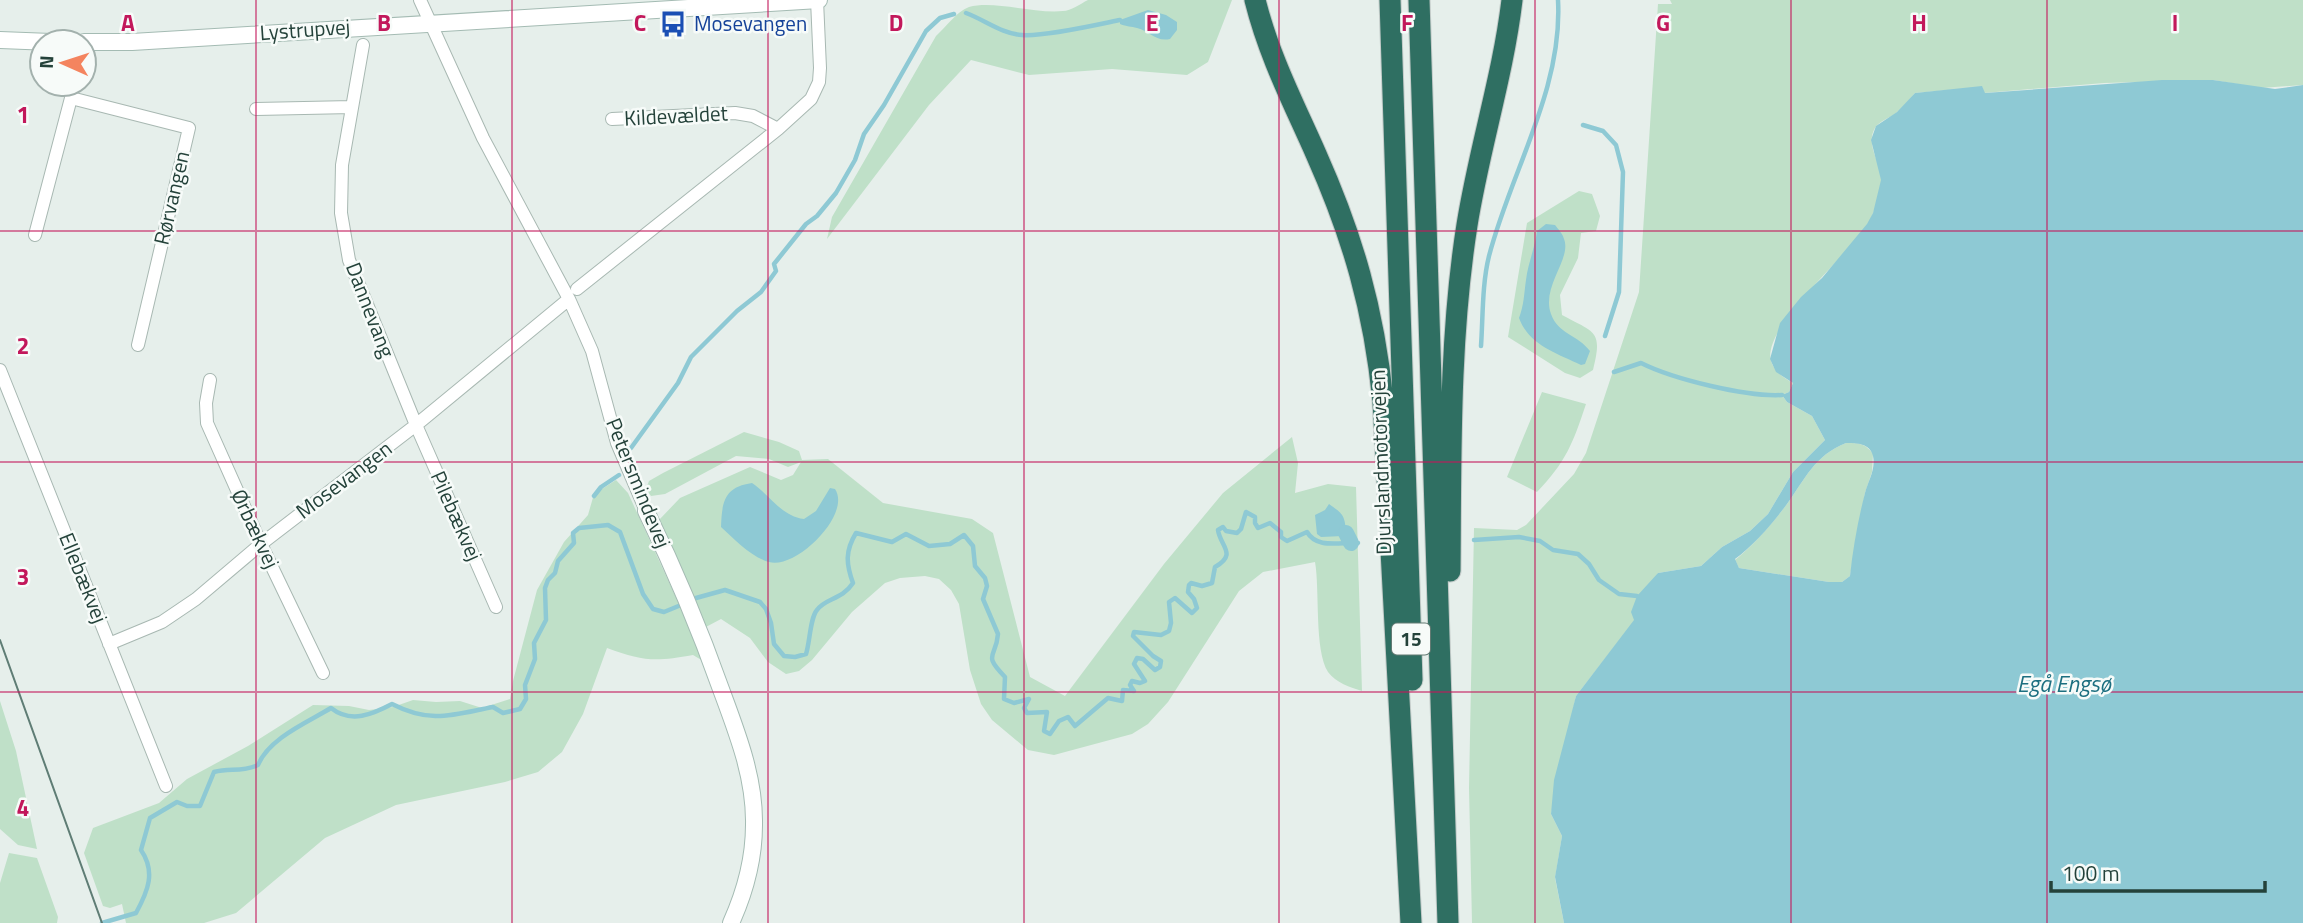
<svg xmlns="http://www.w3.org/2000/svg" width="2303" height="923" font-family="'Titillium Web',sans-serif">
<rect width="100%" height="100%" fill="#e6efeb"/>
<path fill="#bfe0c8" d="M1088,0h144l-24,62 -21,13 -75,-6 -83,6 -58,-15 -42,45 -102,134 5,-22 104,-181c11,-10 20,-24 33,-29 25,-7 66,7 94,4 8,0 17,-7 25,-11z
M1670,0h633v85l-42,3 -48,-8 -109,3 -120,10 -2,-6 -67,6c-6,7 -12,14 -19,20 -6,5 -17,8 -21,15 -10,17 6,34 6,51 1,12 -6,30 -11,41 -16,32 -109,106 -99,141 3,10 13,17 22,22l-4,9 -7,3 5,7 25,14 13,24 -32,32 -25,42 -18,17 -28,16 -21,19 -43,7 -23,47 -59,76 -25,118 11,22 -7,42 9,45h-92l-3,-135 5,-260 43,2 9,-5 48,-51 12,-21 53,-161 19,-288h14z
M1579,191l13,3 8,22 -4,15 -15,2 -3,25 -18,37 2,20c33,18 41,15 31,55l-13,8 -15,-5 -57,-36 19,-114z
M1542,392l44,12c-13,39 -20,58 -49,88l-30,-15z
M744,432l35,10 20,9 3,9 26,-1 55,44 89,16 21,14 37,144 35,19 99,-132 59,-71 69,-56 6,26 -3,30 33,-9 28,3 6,204c-12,-4 -26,-8 -34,-19 -14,-22 -8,-82 -13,-110l-52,10 -24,19 -71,111 -20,22 -16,10 -78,21 -26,-5 -36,-30 -11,-16 -11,-34 -11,-66 -8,-14 -12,-11 -14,-3 -25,2 -15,5 -33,29 -40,48 -13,11 -13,3 -18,-12 -18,-24 -29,-19 -17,9 -45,-108 21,-22 70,-31 31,13 12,-5 8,-13 -13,5 -19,-8 -33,-3 -71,38 -14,2 -5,-7 3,-8 14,-8z
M1846,443c13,0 19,0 27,11l-1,18 -7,21 -15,83 -8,6h-13l-90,-14 -4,-8c19,-15 37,-36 52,-56 19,-26 27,-48 59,-61z
M616,480l12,13 68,148 7,20 -10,-6c-38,7 -51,6 -86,-7l-24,66 -21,38 -24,20 -33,10 -109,23 -71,33 -89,75 -32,10h-78l-4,-19 -12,4 -7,-2 -19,-53 9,-25 66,-25 28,-24 61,-33 65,-41 36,1 20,4 24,-3 20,-7 23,2 24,-1 22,7 28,-9 3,-18 24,-91 27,-48 24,-27 6,-21z
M0,701l16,50 21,98 -19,-4 -18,-16z
M9,853l28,5 21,59 -1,6h-57v-40z"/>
<path fill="#8ec9d4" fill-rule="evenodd" d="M1148,10l18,5 11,7v8l-7,9c-15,3 -20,-8 -33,-11 -6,-2 -10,-1 -17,-4v-4z
M2162,80h51l62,9 28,-4v838h-739l-9,-46 7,-41 -11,-22 3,-34 22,-84 58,-76 -3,-8 6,-16 21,-23 43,-7 21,-19 28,-16 18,-17 25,-42 32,-32 -13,-24 -25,-14 -5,-7 7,-3 4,-9 -17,-11 -6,-13 10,-36 21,-26 21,-19 45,-54 6,-11 8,-33 -10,-40 5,-14 21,-14 18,-19 67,-7 3,7zM1846,443c10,0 24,0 27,13 3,13 -5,25 -8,37 -7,27 -12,55 -15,83l-8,6h-13l-90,-14 -4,-9c19,-14 38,-36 52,-55 19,-26 27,-48 59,-61z
M1546,224l9,1c3,4 8,9 9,14 8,20 -23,47 -13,75 7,20 27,21 39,37l-5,13 -4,1c-25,-12 -52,-20 -62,-47 5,-13 5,-24 7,-38 2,-17 9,-32 11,-49z
M752,483c19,13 29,33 52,36l12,-8 14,-23 5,1c17,25 -39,81 -66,73 -18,-5 -35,-23 -48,-35 1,-25 3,-40 31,-44z
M1329,504c14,10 16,11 17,29l-3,3 -22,1 -4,-3 -2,-19 10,-5z"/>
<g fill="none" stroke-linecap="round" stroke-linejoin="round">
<path stroke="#8ec9d4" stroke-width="4.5" d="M966,13c19,7 36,21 56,22 22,2 74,-10 98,-15
M1583,125l20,6 13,14 7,27 -4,120 -14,44
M1481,346c2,-29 1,-62 8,-90 22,-85 74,-167 69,-256
M1614,372l27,-9c32,16 105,34 141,32
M631,448l47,-65 13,-26 46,-46 24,-19 15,-21 -2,-7 32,-40 11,-8 19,-23 19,-33 9,-26 20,-29 42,-74 14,-13 14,-4
M594,496l7,-9 18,-12
M1474,540l45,-3 21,4 13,9 25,4 11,10 10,16 20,14 18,2
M696,598l29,-8 35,12 6,7 5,14 3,21 10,12 11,1 11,-3c4,-12 4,-36 11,-44 8,-12 25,-10 36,-27 -7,-19 -8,-32 3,-50l36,9 14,-8 23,12 21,-2 14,-9 9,11 2,20 10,12 2,8 -4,13 15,35c-2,25 -16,19 7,43l-1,22 10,4 15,-4 -5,9 3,5 20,-1 -3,19 6,3 9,-13 9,-4 7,9 33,-28 14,3 1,-11 11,1 -4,-6 2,-4 8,2 5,-2 -11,-17 3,-6 6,1 12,11 5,-3 1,-6 -8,-5 -20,-20 1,-4 27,3 8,-4 2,-8 -2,-21 6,-4 17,15 5,-5 -3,-9 -6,-7 1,-7 2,-2 11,3 10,-3 3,-16c23,-13 5,-21 3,-37l5,-3 3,4 11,2 4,-4 5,-17 9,5v6l3,5 12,-5 11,9v5l6,4 20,-9c10,17 32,10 51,11
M102,923l34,-10c12,-22 20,-41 5,-63l9,-32 27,-16 10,4h13l14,-34c16,-5 26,1 44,-7 11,-27 50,-43 73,-57 20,16 42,6 61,-4 39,20 60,11 101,3l10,6 17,-4 6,-10 -1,-14 10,-26 -1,-16 12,-23 -1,-32 3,-8 7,-7 3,-12 16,-18 -1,-10 6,-5 29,-3 12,7 23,62 10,15 11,3 17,-7"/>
<path stroke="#8ec9d4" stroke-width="16" d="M1346,533l5,10"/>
<g stroke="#a8b8b2" stroke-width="14">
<path id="street" d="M420,0l63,138 86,161 23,52 25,92 29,68
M363,45l-21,120 -1,48 8,47 67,165 80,182
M71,98l118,30 -51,217
M256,109l96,-2
M612,119l123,-6 18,3 25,13
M35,235l36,-137v-14
M577,289l201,-160 33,-30 8,-17 1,-14 -3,-68
M0,370l166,416
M210,380l-4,23 1,20 54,121 62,129
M109,644l53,-22 34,-23 65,-55 155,-119 153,-126"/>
</g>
<g stroke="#a4bbb3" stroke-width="18">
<path id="secondary" d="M0,40l51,2
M84,42h48l687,-42
M646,511c29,59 54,119 76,181 16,43 33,87 32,133 0,35 -9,67 -23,98"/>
</g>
<g stroke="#c2cac8" stroke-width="23">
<path id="highway" d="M1255,0c14,56 38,102 61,154 37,83 58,156 67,247l28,522
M1390,0l22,680
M1419,0l29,923
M1450,571c1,-116 -1,-232 17,-346 12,-76 36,-149 45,-225"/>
</g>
<use href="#street" stroke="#fff" stroke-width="12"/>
<use href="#secondary" stroke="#fff" stroke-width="16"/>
<use href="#highway" stroke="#2f6f62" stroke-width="21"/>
<path stroke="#5f7d75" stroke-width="2" d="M0,640l102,283"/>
</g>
<path fill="none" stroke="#c2185b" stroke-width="2" stroke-opacity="0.55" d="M256,0v923M512,0v923M768,0v923M1024,0v923M1279,0v923M1535,0v923M1791,0v923M2047,0v923M0,231h2303M0,462h2303M0,692h2303"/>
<defs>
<g id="bus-bare" transform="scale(2.1)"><path d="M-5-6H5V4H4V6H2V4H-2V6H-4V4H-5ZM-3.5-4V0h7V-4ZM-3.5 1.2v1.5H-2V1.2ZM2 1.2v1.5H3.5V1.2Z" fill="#1a4fb4" stroke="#f7fbf9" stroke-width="2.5" paint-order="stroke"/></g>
</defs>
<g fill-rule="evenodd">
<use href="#bus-bare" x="673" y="24"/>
</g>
<g text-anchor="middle" stroke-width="5" stroke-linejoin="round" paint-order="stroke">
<rect fill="#f7fbf9" stroke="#637a73" stroke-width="2" x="1392" y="623.5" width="38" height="31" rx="5"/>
<g font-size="19" font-weight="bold" fill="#24423a">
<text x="1411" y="646">15</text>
</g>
<g font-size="21" fill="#164399" stroke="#f7fbf9" text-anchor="start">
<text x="694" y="31">Mosevangen</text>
</g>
<g font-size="21" fill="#24423a" stroke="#f7fbf9">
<text transform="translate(305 30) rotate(-4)" y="7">Lystrupvej</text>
<text transform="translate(676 116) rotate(-3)" y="7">Kildevældet</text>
<text transform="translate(172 198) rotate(-77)" y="7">Rørvangen</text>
<text transform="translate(370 310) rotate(69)" y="7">Dannevang</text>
<text transform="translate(1381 462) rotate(-92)" y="7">Djurslandmotorvejen</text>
<text transform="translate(344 480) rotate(-37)" y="7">Mosevangen</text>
<text transform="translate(638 483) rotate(68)" y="7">Petersmindevej</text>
<text transform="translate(456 516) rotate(66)" y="7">Pilebækvej</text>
<text transform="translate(255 529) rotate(65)" y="7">Ørbækvej</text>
<text transform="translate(83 578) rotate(68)" y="7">Ellebækvej</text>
</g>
<g font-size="23" font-style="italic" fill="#1c6f80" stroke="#f7fbf9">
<text x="2064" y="692">Egå Engsø</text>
</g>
</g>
<g font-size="23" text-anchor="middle" font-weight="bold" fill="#c2185b" stroke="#f7fbf9" stroke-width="5" stroke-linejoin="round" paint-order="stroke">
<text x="128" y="31">A</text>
<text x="384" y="31">B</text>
<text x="640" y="31">C</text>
<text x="896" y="31">D</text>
<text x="1152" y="31">E</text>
<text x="1407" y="31">F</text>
<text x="1663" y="31">G</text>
<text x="1919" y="31">H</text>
<text x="2175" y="31">I</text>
<text x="23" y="123">1</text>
<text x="23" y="354">2</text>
<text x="23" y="585">3</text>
<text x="23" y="816">4</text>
</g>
<g transform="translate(63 63) rotate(273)"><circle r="33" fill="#f7fbf9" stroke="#a3b1ad" stroke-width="2"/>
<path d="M0-5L12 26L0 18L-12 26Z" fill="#f4845f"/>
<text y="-10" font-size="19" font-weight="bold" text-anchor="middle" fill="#24423a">N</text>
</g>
<path d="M2051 881v10h214v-10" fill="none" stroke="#24423a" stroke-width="3.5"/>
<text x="2062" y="881" font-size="21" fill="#24423a" stroke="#f7fbf9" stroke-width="5" paint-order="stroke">100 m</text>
</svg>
